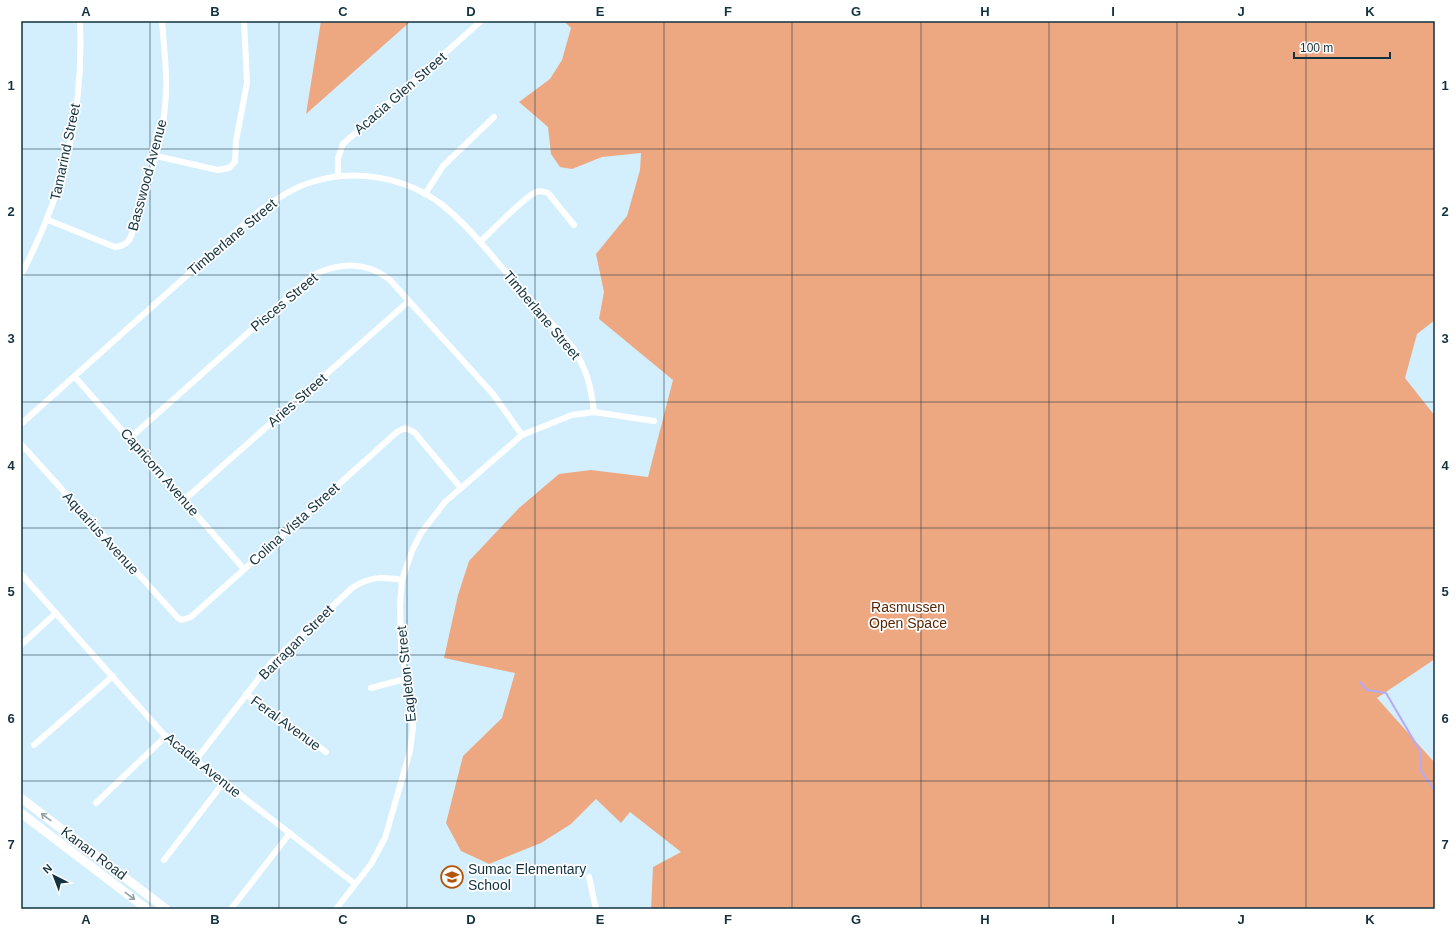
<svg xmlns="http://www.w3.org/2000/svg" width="1456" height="930" font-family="Helvetica,sans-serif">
<rect width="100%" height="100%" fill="#d3effe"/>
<path fill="#eda882" d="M321,21h90l-105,93z
M564,21h871v299l-18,14 -12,44 30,38v243l-58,39 58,65v146h-784l2,-42 28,-15 -51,-40 -9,11 -25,-24 -25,25 -30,19 -52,21 -28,-13 -15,-28 17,-67 39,-38 13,-45 -71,-15 14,-63 11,-34 50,-53 40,-34 32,-4 57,7 25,-97 -74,-61 5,-27 -8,-38 31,-38 13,-46 1,-17 -39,4 -30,12 -12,-2 -9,-13 -3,-27 -29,-25 31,-23 12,-19 9,-32z"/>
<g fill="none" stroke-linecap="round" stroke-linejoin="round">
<path stroke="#b4aaf6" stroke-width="2" d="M1360,682l7,8 19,3 34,58 1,20 14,20"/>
<path stroke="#fff" stroke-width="6" d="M156,156l62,14 11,-2 6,-6 1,-21 11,-58 -3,-62
M338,176v-18l5,-14 138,-123
M425,194l18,-28 51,-49
M48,220l67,27c6,0 14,-4 16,-11 3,-6 2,-12 4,-18 13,-36 27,-73 30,-112 3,-28 -1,-57 -3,-85
M480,242c13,-12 43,-44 56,-50 5,-2 8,0 12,1l26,32
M21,275c43,-82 63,-161 59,-254
M75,377l169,192
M21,424l238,-213c17,-11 33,-23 53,-29 42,-14 93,-5 129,22 27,21 48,49 71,75 20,23 41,46 62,70 13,22 17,37 20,63
M130,438l182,-162c26,-14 55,-15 78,4l103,114 29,41
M21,444l157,174 4,2 9,-3 206,-185 8,-4 9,4 47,56
M184,500l225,-199
M21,574l146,164 188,146
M21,645l35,-32
M371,688l34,-9
M246,694l80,58
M34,745l79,-69
M195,761l75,-97 82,-76c18,-12 30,-11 50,-8
M96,803l70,-67
M164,860l60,-78
M589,877l7,32
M231,909l59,-76
M336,909l35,-45 14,-26 25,-87 3,-23 -1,-19 -11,-62 -1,-42 2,-25 10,-29 9,-18 24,-31 77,-67 50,-20 22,-3 60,9"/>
<path stroke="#fff" stroke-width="9" d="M21,798l145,111
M21,813l126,96"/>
</g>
<defs><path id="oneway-shaft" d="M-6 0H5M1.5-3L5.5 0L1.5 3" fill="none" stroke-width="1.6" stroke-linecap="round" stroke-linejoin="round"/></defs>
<g stroke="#94a3a9">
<use href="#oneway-shaft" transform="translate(46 817) rotate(-143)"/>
<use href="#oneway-shaft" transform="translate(130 896) rotate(37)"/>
</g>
<path fill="none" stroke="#123240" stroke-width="1" stroke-opacity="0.55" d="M150,21v888M279,21v888M407,21v888M535,21v888M664,21v888M792,21v888M921,21v888M1049,21v888M1177,21v888M1306,21v888M21,149h1414M21,275h1414M21,402h1414M21,528h1414M21,655h1414M21,781h1414"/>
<defs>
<g id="school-ring" transform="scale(1.15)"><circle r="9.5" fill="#fff" stroke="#b4540a" stroke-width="1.5"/><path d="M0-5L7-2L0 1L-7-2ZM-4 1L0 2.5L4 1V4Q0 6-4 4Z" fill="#b4540a"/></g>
</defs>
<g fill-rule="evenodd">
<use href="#school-ring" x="452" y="877"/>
</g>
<g text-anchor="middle" stroke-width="3.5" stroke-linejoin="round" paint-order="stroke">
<g font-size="14" fill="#123240" stroke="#fff">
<text transform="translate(400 93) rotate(-41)" y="5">Acacia Glen Street</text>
<text transform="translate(65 152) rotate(-78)" y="5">Tamarind Street</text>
<text transform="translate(147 175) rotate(-75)" y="5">Basswood Avenue</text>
<text transform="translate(232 237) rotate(-40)" y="5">Timberlane Street</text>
<text transform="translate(284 302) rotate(-40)" y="5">Pisces Street</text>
<text transform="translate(542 315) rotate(50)" y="5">Timberlane Street</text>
<text transform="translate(297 400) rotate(-41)" y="5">Aries Street</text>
<text transform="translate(160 472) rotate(49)" y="5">Capricorn Avenue</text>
<text transform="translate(294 524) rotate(-42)" y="5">Colina Vista Street</text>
<text transform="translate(101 533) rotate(48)" y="5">Aquarius Avenue</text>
<text transform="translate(296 642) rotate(-45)" y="5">Barragan Street</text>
<text transform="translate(406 674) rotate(-96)" y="5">Eagleton Street</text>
<text transform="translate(286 723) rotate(36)" y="5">Feral Avenue</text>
<text transform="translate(203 765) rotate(39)" y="5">Acadia Avenue</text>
<text transform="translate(94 853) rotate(37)" y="5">Kanan Road</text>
</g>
<g font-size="14" fill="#562605" stroke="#fff">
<text x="908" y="612">Rasmussen<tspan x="908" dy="16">Open Space</tspan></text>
</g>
<g font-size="14" fill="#123240" stroke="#fff" text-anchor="start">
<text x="468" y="874">Sumac Elementary<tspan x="468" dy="16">School</tspan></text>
</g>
</g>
<rect width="1456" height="930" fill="none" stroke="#ffffff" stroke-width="44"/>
<g transform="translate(54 876) rotate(318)" stroke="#ffffff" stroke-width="3" paint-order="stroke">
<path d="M0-3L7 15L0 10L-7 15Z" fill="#123240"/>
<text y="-6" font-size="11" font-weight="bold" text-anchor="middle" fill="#123240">N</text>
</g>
<path d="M1294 52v6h96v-6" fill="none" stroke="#123240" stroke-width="2"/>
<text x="1300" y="52" font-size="12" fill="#123240" stroke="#ffffff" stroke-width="3" paint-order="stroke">100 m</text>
<rect x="22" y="22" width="1412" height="886" fill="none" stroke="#123240" stroke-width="1.5"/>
<g font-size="13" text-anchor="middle" font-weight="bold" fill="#123240">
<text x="86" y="16">A</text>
<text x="215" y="16">B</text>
<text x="343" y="16">C</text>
<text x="471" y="16">D</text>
<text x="600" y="16">E</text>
<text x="728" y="16">F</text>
<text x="856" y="16">G</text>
<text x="985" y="16">H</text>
<text x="1113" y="16">I</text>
<text x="1241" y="16">J</text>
<text x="1370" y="16">K</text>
<text x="11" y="90">1</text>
<text x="1445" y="90">1</text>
<text x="11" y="216">2</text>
<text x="1445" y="216">2</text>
<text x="11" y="343">3</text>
<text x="1445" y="343">3</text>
<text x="11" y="470">4</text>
<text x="1445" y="470">4</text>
<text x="11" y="596">5</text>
<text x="1445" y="596">5</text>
<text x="11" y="723">6</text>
<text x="1445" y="723">6</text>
<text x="11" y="849">7</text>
<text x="1445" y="849">7</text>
<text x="86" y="924">A</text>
<text x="215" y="924">B</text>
<text x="343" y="924">C</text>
<text x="471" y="924">D</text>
<text x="600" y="924">E</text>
<text x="728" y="924">F</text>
<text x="856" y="924">G</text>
<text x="985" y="924">H</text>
<text x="1113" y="924">I</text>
<text x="1241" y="924">J</text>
<text x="1370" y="924">K</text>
</g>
</svg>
